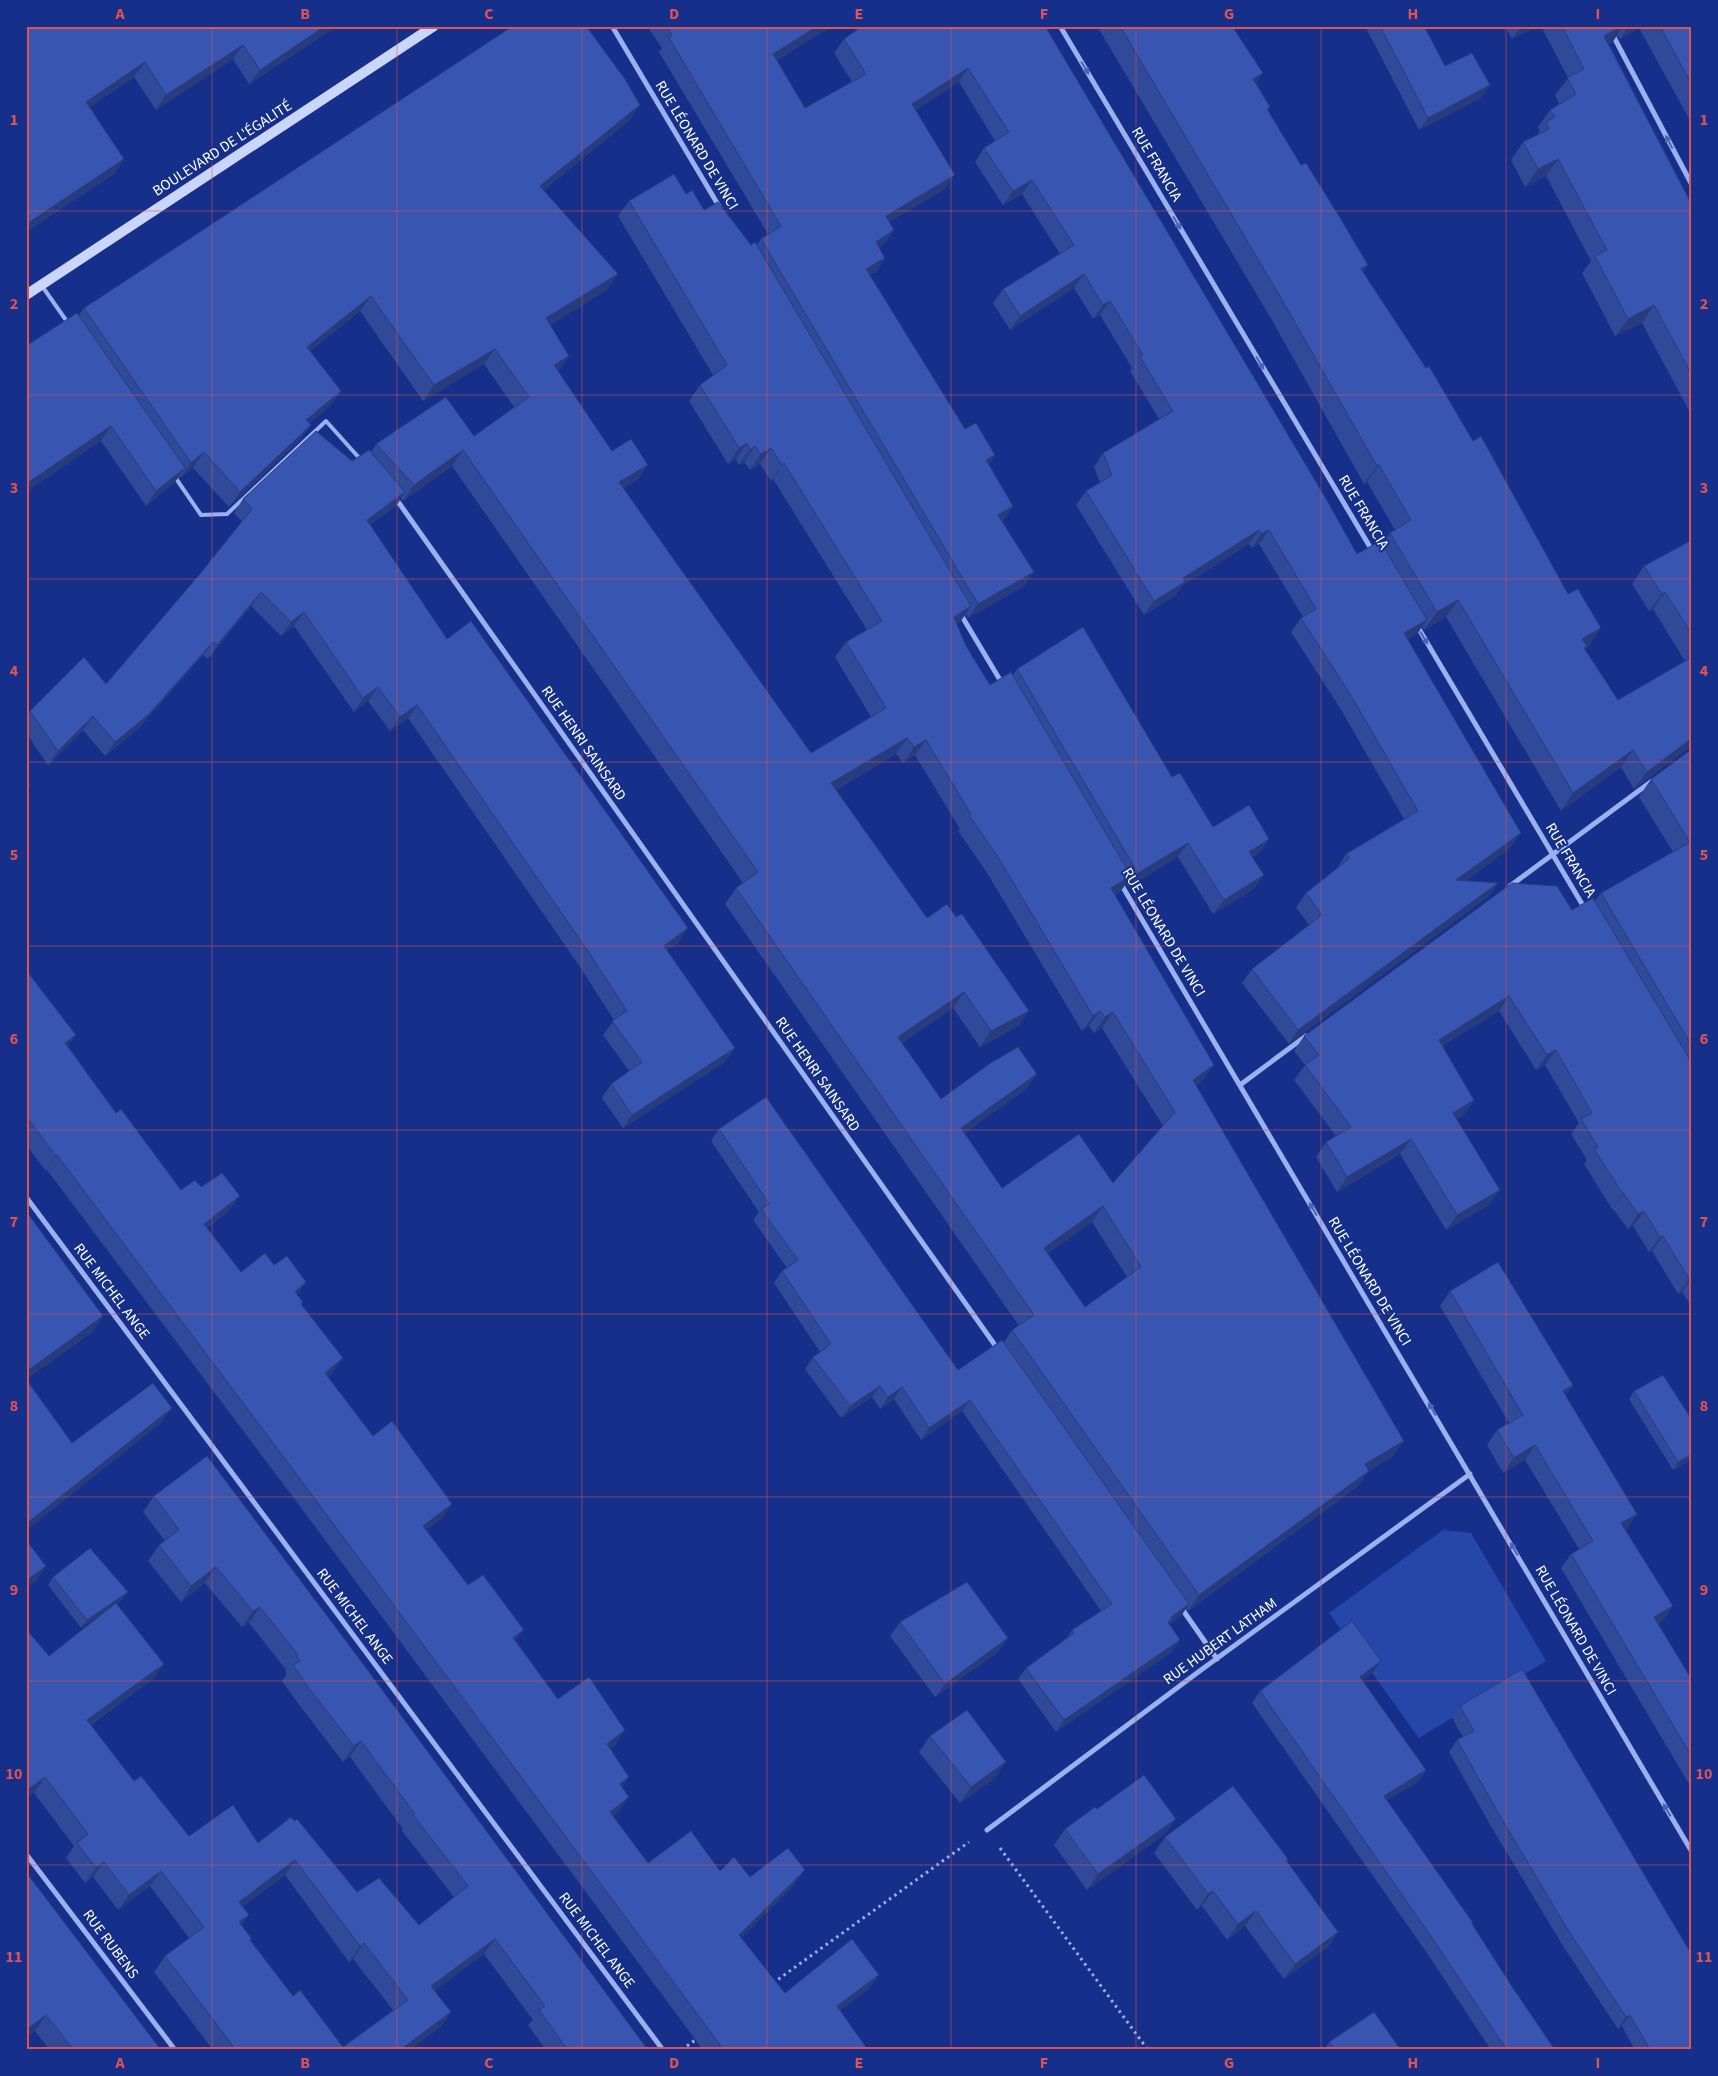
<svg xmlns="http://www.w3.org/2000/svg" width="1718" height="2076" font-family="'Source Sans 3',sans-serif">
<rect width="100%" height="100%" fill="#152f8a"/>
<path fill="#2746a9" d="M1443,1530l28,3 75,128 -127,77 -90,-125z"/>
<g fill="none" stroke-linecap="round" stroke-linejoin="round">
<path stroke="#9cb0ef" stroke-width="3" stroke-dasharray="2.5 4" stroke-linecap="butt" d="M1000,1848l148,202
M773,1983l196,-141
M687,2046l11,-8"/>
<path stroke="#9cb0ef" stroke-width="4" d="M42,286l26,37
M175,477l26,38 26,-1 99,-93 35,39"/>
<path stroke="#9cb0ef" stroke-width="5" d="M612,26l108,182
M1060,26l313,526
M1608,26l84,159
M399,503l598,845
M960,613l43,72
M1416,624l169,285
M1121,884l571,968
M1510,886l142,-105
M1240,1085l66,-49
M26,1197l637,853
M1180,1606l37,53
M987,1830l214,-160 269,-196
M26,1854l149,196"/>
<path stroke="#cad5fb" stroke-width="10" d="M26,295l408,-269"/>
</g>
<path fill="#314999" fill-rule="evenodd" d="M26,26h311l-88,58 -16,-25 -77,51 -22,-33 -44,30 34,52 -10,15 -88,58z
M647,26h185l-55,34 28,48 47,-26 -18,-29 10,-14 201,-13 312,528 25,-10 8,-11 5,-3 -28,-48 -3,2 -91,-162 -176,-296h135l24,57 14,24 -2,3 95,162 226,374 -4,3 33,51 67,-39 -32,-52 -4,2 -17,-27 12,-18 48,-26v209l-3,-1 -55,41 -13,-22 -60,44 -115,-194 -22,13 -2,-4 -5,8 -9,5 103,208 -46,34 33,2 -10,14 -199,147 -47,-61 10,-14 57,-44 -13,-18 10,-14 31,-25 9,-14 58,-35 -64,-111 -49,-76 10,-14 2,-1 -44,-73 -7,4 -3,-4 -67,42 -7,10 -31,19 -68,-110 10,-14 14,-8 -6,-16 9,-14 56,-34 -29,-48 2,-3 -32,-53 -7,4 -19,-31 -64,42 -17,-27 10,-14 57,-35 -38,-60 -19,11 -28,-43 9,-14 11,-7 -36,-59 -43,28 29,79 -56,33 5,8 -10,14 -5,3 6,11 -9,14 -6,3 95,154 30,26 -6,9 24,42 -9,14 -2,1 32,51 -10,14 -56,32 -2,-4 -6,8 -3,2 9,22 24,39 22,-9 5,-7 155,108 41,50 56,12 -10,14 -6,4 1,32 -41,25 -35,-57 -50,30 -2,-3 -6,8 -5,3 88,185 -7,5 197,371 -24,15 -11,15 -170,125 -2,-3 -5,8 -11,8 2,28 -116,80 -38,-53 8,-11 40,-29 6,-9 29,-19 -139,-200 -41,29 -27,-41 -14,10 -8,-12 -31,21 -36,-49 8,-12 7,-5 -46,-69 8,-12 5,-3 -34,-48 6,-8 -48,-71 8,-12 239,241 46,-28 8,-12 7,-4 -294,-422 11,-16 7,-5 -291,-417 -49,35 -2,-3 -5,8 -26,19 77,114 232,303 -12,8 68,98 -10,14 -102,66 -21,-30 9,-14 18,-13 -26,-36 11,-15 -34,-53 -172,-249 -18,13 -22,-30 -14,11 -60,-86 -13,10 -30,-30 -43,53 -5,-4 -65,74 -33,27 -22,-26 -35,35 -22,-32v-16l4,-6 76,-27 93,-109 43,-53 -8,-9 9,-14 109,-38 19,-9 5,-8 98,-8 40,-29 -30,-43 -61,37 -63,-90 -50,40 31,40 -11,15 -20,17 -10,17 -71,67 -36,-39 -13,10 -1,-1 -5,6 -28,23 -45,-65 -22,-126 5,-7 545,-187 -85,69 63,100 -57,35 19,31 -11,16 54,79 36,14 -11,15 -14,8 188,265 60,-36 -36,-60 11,-15 21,-12 -94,-151 -2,2 -11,-17 -10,6 -6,-8 -5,3 -3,-6 -8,5 -39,-63 11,-16 13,-10 -95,-159 11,-15 57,-7 18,16 47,35h6l4,-6 7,-5 -109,-182 3,-4zM896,754l7,9 12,-8 45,74 -2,2 29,42 95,158 7,-5 5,7 8,-5 61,98 -50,57 -111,5 -37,-55 61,-44 11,-15 -96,25 -39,-56 51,-35 27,39 38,-21 11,-15 -73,-94 -29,1 -91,-128zM1092,1222l35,55 -42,30 -38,-53z
M1365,26h59l21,40 36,32 -62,32z
M1505,26h32l-25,13z
M1541,26h151v98l-53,-96 -19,11 -3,-4 -5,8 -3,1 83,161v211l-50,-93 -27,13 -33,-63 9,-12 -45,-85 -21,11 -14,-27 12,-18 14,-7 3,-4 -2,-4 12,-17 9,-6 -4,-9 13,-17z
M1692,749v558l-10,-15 -4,2 -26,-43 -3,1 -16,-26 -5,3 -15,-20h-1l-28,-45 3,-4 -16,-26 8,-11 -34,-58 -9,5 -37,-59 -57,35 32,54 -10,15 -8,4 33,86 -43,25 -46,-76 -63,38 -21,-35 10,-15 10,-6 -42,-56 11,-15 -11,-14 10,-15 268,-126 23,-9 6,-8 72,-41 -34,-55 12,-18z
M26,970l42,76 48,67 65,77 20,-3 28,24 -22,17 34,44 33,-7 32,17 -9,13 6,7 -1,3 41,53 -11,15 -4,4 45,59 69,82 -16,12 42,55 48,56 42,58 57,46 -5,4 12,38 -3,24 -6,5 35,47 72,8 74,14 -53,53 44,55 84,-4 -29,21 28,40h-165l-407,-549 -249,-331 -1,1 -20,-26z
M1450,1291l123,94 -8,11 62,133 -2,1 38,91 -5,3 34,56v109l-131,-221 10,-14 8,-5 -54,-89 -22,13 -16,-28 10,-15 12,-7 -69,-117z
M1634,1391l58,68 -19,11 -44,-71z
M207,1456l441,594h-102l-18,-25 5,-5 -49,-66 -50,37 17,21 -11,15 -30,23h-197l-59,-78 11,-16 24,-18 -39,-52 -32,24 -25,-33 -8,6 -19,-25 8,-12 -40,-53 15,-137 63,-50 -31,22 -33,-43 5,-8 75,15 -6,8 -6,4 48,60 -11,15 -62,46 43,56 55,55 69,7 33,-26 66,75 62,33 35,-28 -52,-66 1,-2 -53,-72 -7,5 -43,-56 -18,-25 5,-7 -2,-2 1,-2 -37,-47 -7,4 -37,-44 -24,19 -33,-41 11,-16 6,-4 -22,-29 11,-16zM285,1875l64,87 4,-3 40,51 -50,37 -50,-51 -42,-55 -10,-16 8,-10 -6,-9z
M900,1622l108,16 -10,14 -63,45 -45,-61z
M1373,1673l-11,7 64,90 -8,12 -31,18 86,123 -1,2 39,60 44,65h-64l-62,-94 -177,-253 8,-12z
M1460,1706l232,344h-57l-13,-24 -4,3 -55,-83 -71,-118 -43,-76 8,-12 6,-3 -11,-19z
M930,1736l65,42 -35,25 -41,-51z
M1097,1809l68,25 -78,56 -33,-45 11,-16z
M1165,1837l123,22 -2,2 52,71 -10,15 -44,32 -39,-53 -18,14 -25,-34 -5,4 -43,-57z
M26,1872l135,178h-111l-15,-19z
M1329,2042l72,8h-77z"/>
<path fill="#283c7d" d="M325,26h12l-88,58 11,-14z
M818,26h14l-69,42 10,-14z
M1521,26h16l-25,13z
M1622,26h1l-11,17 -20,10 12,-17z
M1628,26h12l-1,2 -19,11z
M243,45l-10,14 -77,51 10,-15z
M145,62l-11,15 -58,40 10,-15z
M968,68l-9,14 -56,36 9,-14z
M1263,73l-12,18 2,-12z
M1490,85l-9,13 -62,32 9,-12z
M640,105l-11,16 -100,81 11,-16z
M124,159l-10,15 -88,58v-7l2,-2z
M1558,159l-12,17 -21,11 13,-18z
M955,175l-10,14 -69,41 10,-14z
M1032,180l-10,14 -19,11 10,-14z
M894,230l-10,14 -18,12 10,-14z
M885,258l-9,14 -20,11 10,-14z
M1368,265l-12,18 5,-14z
M618,274l-11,16 -72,44 11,-16z
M1084,274l-10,14 -64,42 10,-14z
M371,296l-11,15 -64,52 11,-16z
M1110,301l-10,14 -7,4 10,-14z
M1654,305l-12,18 -27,13 13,-17z
M495,349l-11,15 -61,37 11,-16z
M569,356l-11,16 -4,-7z
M341,391l-11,15 -35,30 11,-16z
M311,425l-11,15 -71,67 11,-15z
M111,426l-10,15 -75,51v-8z
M747,443l-11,16 -8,5 11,-16z
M755,446l-11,16 -5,3 11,-15z
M771,448l-11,16 -10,6 11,-16z
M463,450l-11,16 -49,35 11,-16z
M204,452l-11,16 -13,10 11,-15z
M995,455l-10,14 1,-9z
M784,463l-11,16 -2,2 11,-16z
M648,465l-11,15 -29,18 11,-16z
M1379,465l-12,17 -3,2 13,-18z
M185,468l-11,15 -28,23 10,-15z
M405,492l-9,14 -39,28 10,-14z
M1013,506l-9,14 -16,9 10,-14z
M1259,530l-10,14 -67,42 -7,10 -31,19 10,-14 29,-23z
M1269,530l-10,14 -7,4 9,-14z
M1034,572l-10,14 -56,32 10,-14z
M261,592l-10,14 -43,53 9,-14z
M1665,592l-12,17 -4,2 13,-17z
M1458,600l-12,17 -22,13 13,-18z
M971,606l-11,16 -17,10 11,-15z
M304,612l-10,14 -13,10 10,-14z
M1427,620l-10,14 -23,13 10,-14z
M1601,628l-12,18 -3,1 -11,17 7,-25z
M213,642l-10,13 -65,74 -33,27 10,-14z
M378,687l-10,14 -14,11 9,-14z
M417,705l-9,13 -18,13 10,-14z
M93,716l-10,14 -35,35 10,-14z
M907,738l-11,16 -76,45 11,-16z
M1692,738v11l-3,-1 -55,41 13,-17z
M926,740l-11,15 -12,8 11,-16z
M1633,750l-12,17 -60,44 12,-18z
M1521,833l-10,14 -65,47 10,-14z
M1269,839l-10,14 -20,13 10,-14z
M1188,843l-10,14 -50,30 10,-14z
M1264,875l-10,14 -41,25 11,-14z
M1131,876l-11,16 -20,12 11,-16z
M1498,883l-10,14 -199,147 9,-14z
M688,928l-9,14 -25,18 10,-14z
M964,992l-11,16 -66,45 11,-16z
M1509,996l-10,15 -71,44 11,-15z
M1029,1011l-11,15 -38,21 11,-16z
M1100,1011l-11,15 -7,5 11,-15z
M1113,1012l-11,16 -8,5 11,-16z
M76,1035l-10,14 -1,-6z
M735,1048l-10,14 -102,66 9,-13z
M1556,1050l-11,15 -9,5 11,-15z
M1214,1065l-11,15 -21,16 11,-16z
M1037,1074l-11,15 -76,55 11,-16z
M1474,1100l-10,15 -22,13 11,-15z
M1411,1139l-11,15 -63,38 10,-15z
M57,1155l-10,15 -1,1 10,-15z
M1500,1190l-11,15 -43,25 11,-15z
M1623,1194h1l-12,15z
M240,1196l-11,15 -35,27 10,-14z
M1103,1206l-11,16 -59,42 11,-16z
M1644,1211l-11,15 -5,3 10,-15z
M1663,1236l-11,15 -3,1 11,-15z
M1692,1277l-10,15 -4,2 11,-15z
M306,1282l-10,15 -1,-5z
M103,1316l-10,16 -67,48v-8z
M343,1358l-11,15 -17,15 10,-15z
M1573,1385l-10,15v-9z
M880,1386l-8,11 -31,21 9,-12z
M902,1387l-8,12 -14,10 8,-12z
M970,1400l-8,11 -41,29 8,-12z
M172,1408l-11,15 -135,108v-7z
M1404,1441l-11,15 -24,15 -11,15 -170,125 11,-16 166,-131z
M1535,1445l-10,15 -22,13 11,-15z
M1692,1454v5l-19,11 5,-8z
M452,1504l-10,14 -29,22 10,-14z
M1637,1514l-10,15 -16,9 10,-15z
M46,1566l-10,16 -10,6v-7z
M216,1567l-11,16 -24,19 10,-16z
M128,1592l-6,8 -41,28 6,-8z
M1189,1604l-8,12 -13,9 -4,6 7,-14z
M1673,1606l-10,15 -19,11 10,-15z
M260,1607l-11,16 -7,4 11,-16z
M524,1630l-11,15v-7z
M1008,1638l-10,14 -63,45 10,-13z
M1180,1640l-8,12 -116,80 8,-12z
M1381,1661l-8,12 -21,15 8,-11z
M164,1664l-11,15 -77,56 11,-15z
M625,1730l-10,15 -19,14 11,-15z
M361,1741l-11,16 -7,5 11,-16z
M1006,1762l-11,16 -35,25 11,-16z
M1426,1770l-8,12 -42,25 8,-11z
M45,1777l-11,16 -8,5v-7z
M629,1777l-10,15 1,-8z
M629,1797l-10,14 -19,15 10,-14z
M1176,1819l-11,15 -78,56 11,-16z
M295,1860l-10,15 -57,42 11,-15z
M104,1862l-11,15 -8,6 11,-15z
M805,1870l-11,15 -65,65 10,-15z
M161,1871l-11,15 -32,24 11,-15z
M1213,1891l-11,15 -5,4 11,-16z
M1256,1911l-11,15 -18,14 11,-16z
M249,1915l-11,15 1,-8z
M1338,1932l-10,15 -44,32 11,-15z
M495,1939l-11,15 -64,48 11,-16z
M364,1943l-11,16 -4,3 11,-16z
M879,1975l-10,14 -42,31 10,-14z
M451,2012l-11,15 -30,23h-10z
M46,2015l-11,16 -9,7v-8z
M1630,2015l-8,11 -4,3 8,-12z"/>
<path fill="#3955b2" stroke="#283c7d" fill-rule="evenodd" d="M26,26h299l-65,44 -17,-25 -77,50 -21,-33 -59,40 38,57 -96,64 -2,-2z
M513,26h73l39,53 15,26 -100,81 78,88 -72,44 23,38 -15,9 58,86 19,-12 17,26 -29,17 192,271 75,-45 -40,-66 36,-21 -98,-158 -2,2 -11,-17 -10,6 -6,-8 -5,4 -3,-7 -8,5 -39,-63 27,-20 -98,-164 45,-27 12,20 6,-4 12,20 14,-8 33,43 4,-3 216,364 -17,11 12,29 24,39 21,-13 120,204 -20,12 103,177 -21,15 211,361 -39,23 4,7 -170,124 -187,-265 22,-15 -298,-427 22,-16 -295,-422 -49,35 -38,-41 70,-47 28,39 55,-39 -34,-48 -61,36 -63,-89 -64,51 34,44 -35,29 5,5 -71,67 -36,-40 -13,11 -107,-155zM907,738l7,9 12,-7 45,74 -2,1 29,42 95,159 7,-5 5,6 8,-5 62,100 -62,71 -34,-49 -77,54 -41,-60 76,-54 -19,-27 -29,17 -48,35 -43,-62 66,-45 27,39 38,-20 -67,-97 -6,3 -9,-13 -20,14 -96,-135zM1103,1206l38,61 -56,40 -41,-59z
M666,26h152l-45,28 32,54 61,-34 -22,-35 18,-13h183l280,471 32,57 23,-13 47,79 -23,13 117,200 -65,47 42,3 -200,147 -46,-61 70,-54 -16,-22 44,-35 -4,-4 72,-43 -68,-117 -49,-76 15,-9 -47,-79 -8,4 -2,-4 -76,48 2,4 -31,19 -68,-110 26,-16 -9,-22 70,-42 -33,-54 3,-2 -33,-54 -7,4 -19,-31 -64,42 -17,-27 71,-44 -42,-65 -19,11 -29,-43 25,-16 -41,-64 -56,36 43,71 -69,41 8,14 -18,12 9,16 -19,11 99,160 11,-6 19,32 -9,5 27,46 -15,9 36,57 -56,32 -217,-365 20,-13 -112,-188 3,-3z
M1120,26h112l31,47 -10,6 17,28 -3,2 34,56 5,-2 36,58 26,44 -7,4 65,99 3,-2 44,75 8,-5 87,158 10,-5 23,39 -19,11 5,7 -3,2 34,52 74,-43v81l-45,34 -14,-22 -60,43 -115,-193 -21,12 -47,-79 21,-13 -32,-55 -2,1 -92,-161z
M1380,26h44l21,40 27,-13 18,32 -62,33z
M1562,26h60l-18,10 88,169v170l-38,-70 -26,14 -33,-63 12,-6 -49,-91 -20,10 -15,-27 26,-13 -3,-7 9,-5 -5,-7 26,-16 -9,-16 17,-9z
M1660,26h32v59z
M77,313l108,155 -29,23 -45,-65 -85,58v-138z
M316,431l36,30 17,-11 36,42 -38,28 80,119 24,-18 217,307 -24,18 71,102 -103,67 -21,-31 31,-22 -30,-41 15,-10 -37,-57 -173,-249 -17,12 -22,-30 -15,11 -59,-86 -13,10 -30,-30 -44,53 -4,-3 -65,73 -33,27 -22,-26 -35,35 -28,-40 54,-54 22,27 93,-109 53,-66 -9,-10z
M1692,540v94l-27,-42 -3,2 -18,-28z
M1083,627l89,150 8,-4 33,54 36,-22 20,34 -20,13 15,23 -40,25 -36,-57 -50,30 -121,-204z
M1692,749v90l-3,2 -38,-62z
M26,781l4,4 -4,3z
M1692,841v205l-91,-153z
M1512,883l45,3 15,24 21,-12 99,165v214l-3,2 -26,-43 -3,1 -16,-26 -6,3 -14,-20h-1l-29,-45 4,-2 -17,-28 11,-6 -36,-63 -9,5 -38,-59 -70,44 35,60 -21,13 47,77 -43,25 -46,-76 -64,38 -21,-35 25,-15 -46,-62 14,-10 -15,-19z
M26,970l50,65 -11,8 51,70 5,-4 60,81 14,-10 6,7 21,-14 18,23 -36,28 37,48 24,-19 9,12 13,-9 19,26 -11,10 8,10 -2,2 42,54 -18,15 48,63 19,-15 60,83 -29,22 45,59 15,-10 41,55 -11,8 45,61 31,-22 36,53 -18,14 22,33 -9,7 9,13 -19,15 38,51 43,-32 29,40 14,-14 16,20 38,-29 17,22 -66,65 46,58 67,-54 27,36 -42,31 31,44h-144l-418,-563 -249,-332 -1,1 -30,-40z
M766,1097l192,273 44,-30 187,264 -18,13 1,2 -4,3 12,18 -116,80 -38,-52 48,-35 -2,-3 40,-26 -142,-204 -41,28 -27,-41 -14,10 -8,-11 -30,20 -37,-49 18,-13 -49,-73 16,-11 -37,-51 8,-5 -50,-75z
M26,1211l77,105 -77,56z
M1498,1262l75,123 -10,6 74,123 -16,9 52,83 -19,11 38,63v77l-121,-203 22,-13 -58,-96 -21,13 -17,-28 26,-15 -73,-124z
M1663,1375l29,45v34l-14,8 -44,-71z
M26,1379l46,64 81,-60 19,25 -146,116z
M207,1456l148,197 293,397h-80l-29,-40 6,-4 -50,-67 -64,47 20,26 -51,38h-164l-71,-94 39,-29 -43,-56 -32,24 -25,-33 -8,6 -19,-25 11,-9 -43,-57 -19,14v-162l23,27 67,-53 48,61 -77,56 47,61 7,-5 48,60 44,-31 25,38 33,-26 3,4 3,-2 60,73 22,-14 40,47 49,-39 -55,-71 2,-1 -54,-73 -7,5 -43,-55 -18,-26 7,-4 -4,-5 2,-1 -38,-48 -7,4 -37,-44 -25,19 -32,-41 20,-15 -25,-34zM295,1860l65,86 4,-3 44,57 -65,47 -43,-57 -7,6 -43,-56 2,-1 -13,-17 10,-7 -10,-13z
M26,1540l20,26 -20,15z
M90,1548l38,44 -41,28 -34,-43z
M967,1582l41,56 -63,46 -45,-62z
M1352,1621l29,40 -21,16 66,93 -42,26 89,127 -1,1 39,61 44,65h-48l-70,-105 -177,-254z
M1522,1669l170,286v95h-42l-20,-35 -4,2 -55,-82 -71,-119 -43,-76 17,-9 -14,-25z
M967,1710l39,52 -35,25 -41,-51z
M1144,1775l32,44 -78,55 -33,-45 30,-22 2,2z
M1233,1786l55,73 -2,1 52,72 -43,32 -39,-53 -18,13 -25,-33 -5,3 -43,-57z
M26,1872l135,178h-87l-28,-35 -20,15z
M1374,2012l27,38h-66l-6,-8z"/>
<defs><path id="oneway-solid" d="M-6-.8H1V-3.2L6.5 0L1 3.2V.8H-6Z" transform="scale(1.25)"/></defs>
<g fill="#4b63b2">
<use href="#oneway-solid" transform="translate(1085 68) rotate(59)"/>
<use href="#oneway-solid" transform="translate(1669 142) rotate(-118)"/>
<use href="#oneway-solid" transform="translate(1177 223) rotate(59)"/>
<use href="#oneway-solid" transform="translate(1260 363) rotate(59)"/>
<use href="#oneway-solid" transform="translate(1424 638) rotate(59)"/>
<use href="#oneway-solid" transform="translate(1313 1209) rotate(-121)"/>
<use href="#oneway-solid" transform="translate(1432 1409) rotate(-121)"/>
<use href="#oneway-solid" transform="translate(1514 1549) rotate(-120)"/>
<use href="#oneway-solid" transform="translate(1667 1810) rotate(-120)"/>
</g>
<path fill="none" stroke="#de5353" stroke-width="1" stroke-opacity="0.55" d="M212,26v2024M397,26v2024M582,26v2024M767,26v2024M951,26v2024M1136,26v2024M1321,26v2024M1506,26v2024M26,211h1666M26,395h1666M26,579h1666M26,762h1666M26,946h1666M26,1130h1666M26,1314h1666M26,1497h1666M26,1681h1666M26,1865h1666"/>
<g text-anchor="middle" stroke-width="4" stroke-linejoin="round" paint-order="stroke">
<g font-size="15" fill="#fff" stroke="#152f8a">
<text transform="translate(697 145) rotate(59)" y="5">RUE LÉONARD DE VINCI</text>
<text transform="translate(222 148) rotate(-33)" y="5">BOULEVARD DE L'ÉGALITÉ</text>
<text transform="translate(1157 164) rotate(59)" y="5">RUE FRANCIA</text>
<text transform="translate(1364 512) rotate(59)" y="5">RUE FRANCIA</text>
<text transform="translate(584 743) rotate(55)" y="5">RUE HENRI SAINSARD</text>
<text transform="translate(1571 860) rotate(59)" y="5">RUE FRANCIA</text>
<text transform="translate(1164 932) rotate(59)" y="5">RUE LÉONARD DE VINCI</text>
<text transform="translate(818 1074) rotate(55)" y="5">RUE HENRI SAINSARD</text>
<text transform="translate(1370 1281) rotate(59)" y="5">RUE LÉONARD DE VINCI</text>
<text transform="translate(112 1291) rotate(53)" y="5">RUE MICHEL ANGE</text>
<text transform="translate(355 1616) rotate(53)" y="5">RUE MICHEL ANGE</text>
<text transform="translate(1576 1630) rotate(60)" y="5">RUE LÉONARD DE VINCI</text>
<text transform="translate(1220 1641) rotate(-36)" y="5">RUE HUBERT LATHAM</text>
<text transform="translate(597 1940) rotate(53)" y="5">RUE MICHEL ANGE</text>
<text transform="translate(111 1944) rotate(53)" y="5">RUE RUBENS</text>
</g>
</g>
<rect width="1718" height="2076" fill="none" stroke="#152f8a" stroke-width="55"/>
<rect x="28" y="28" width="1662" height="2020" fill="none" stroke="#de5353" stroke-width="2"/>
<g font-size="16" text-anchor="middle" font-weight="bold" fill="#de5353">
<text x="120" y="19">A</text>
<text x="305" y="19">B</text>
<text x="489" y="19">C</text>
<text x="674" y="19">D</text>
<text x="859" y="19">E</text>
<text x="1044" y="19">F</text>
<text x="1229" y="19">G</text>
<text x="1413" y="19">H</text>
<text x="1598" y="19">I</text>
<text x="14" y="125">1</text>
<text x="1704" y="125">1</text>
<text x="14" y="309">2</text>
<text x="1704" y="309">2</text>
<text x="14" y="493">3</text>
<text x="1704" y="493">3</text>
<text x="14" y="676">4</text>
<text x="1704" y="676">4</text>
<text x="14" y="860">5</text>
<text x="1704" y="860">5</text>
<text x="14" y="1044">6</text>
<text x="1704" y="1044">6</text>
<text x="14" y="1227">7</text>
<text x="1704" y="1227">7</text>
<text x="14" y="1411">8</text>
<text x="1704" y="1411">8</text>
<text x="14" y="1595">9</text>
<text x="1704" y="1595">9</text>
<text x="14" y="1779">10</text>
<text x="1704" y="1779">10</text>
<text x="14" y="1962">11</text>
<text x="1704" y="1962">11</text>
<text x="120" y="2068">A</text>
<text x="305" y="2068">B</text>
<text x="489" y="2068">C</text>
<text x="674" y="2068">D</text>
<text x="859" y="2068">E</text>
<text x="1044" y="2068">F</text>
<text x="1229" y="2068">G</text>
<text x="1413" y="2068">H</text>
<text x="1598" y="2068">I</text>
</g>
</svg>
